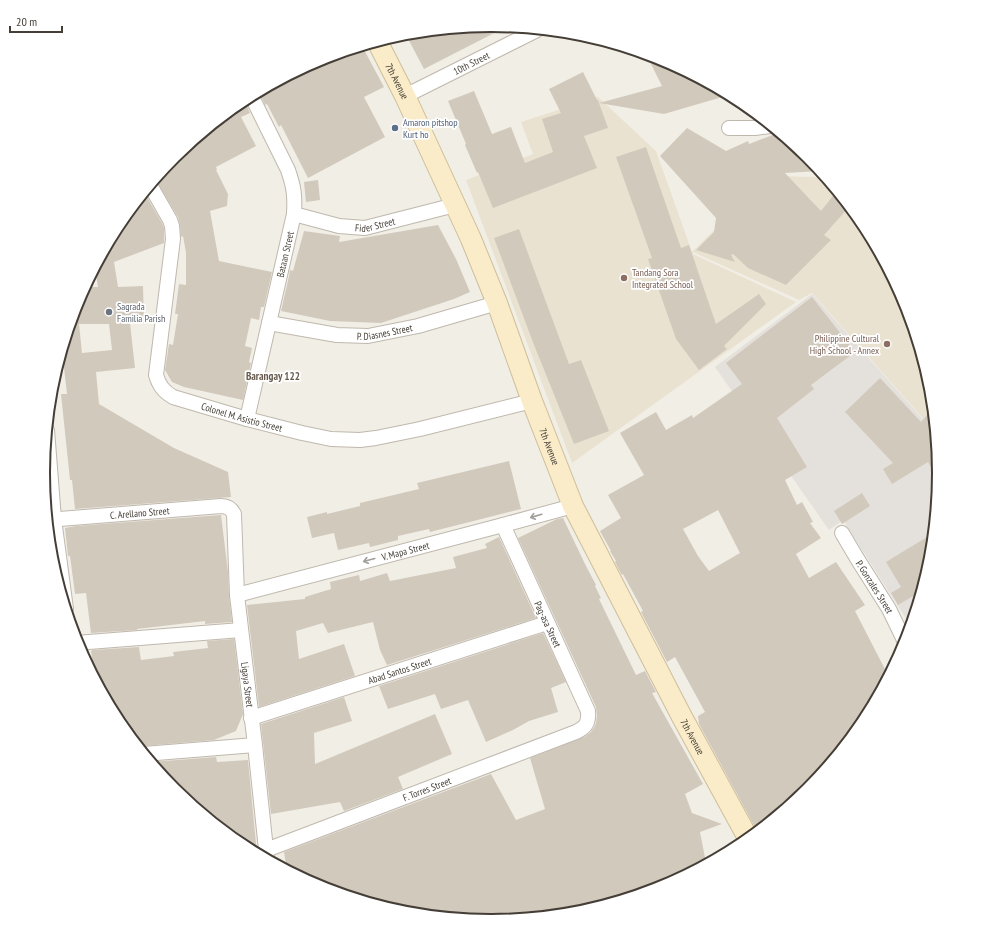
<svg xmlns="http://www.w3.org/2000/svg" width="981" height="946" font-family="'PT Sans Narrow',sans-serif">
<rect width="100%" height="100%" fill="#f1eee6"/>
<path fill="#e4e0db" d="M812,294l122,138 4,41 -8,88 -20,64 -67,-105 -14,10 -114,-163z"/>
<path fill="#eae2d1" d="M598,97l58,54 36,101 77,-76 49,1 4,-2 41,49 41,78 26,84 4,45 -122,-138 -13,7 -106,-48v2l103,48 -224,161 -106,-283 67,-26 -12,-32z"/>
<path fill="#d2c9bd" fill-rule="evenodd" d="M491,25l15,2 -82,42 -19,-36z
M362,46l22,41 -20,10 21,40 -77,41 -27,-53 -2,2 -12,-23 -2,1 -6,-14 52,-27v1l16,-8z
M646,54l16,5 67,36 -65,19 -65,-11 9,25 -24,8 13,32 -104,40 -15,-36 -1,1 -12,-28 1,-1 -18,-43 26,-10 18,43 19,-7 14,36 28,-11 -11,-33 19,-6 -12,-24 34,-17 14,28h1l1,3 63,-17z
M244,99l6,14 -9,4 15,29 -40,21 1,3h-1l12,24 -1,12 -17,5 9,50 53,11 -8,35h-3l-2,13 -8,-2 -6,28 7,2 -3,14 2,1 -8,37 -59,-13 -12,-5 -7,-12 4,-26 4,1 5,-31h-3l4,-30 7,1v-32l-3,-17 -2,1 -1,-12 -2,-8 -23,-38 19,-23z
M687,128l39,23 22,-10 1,3 29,-11 29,23 13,15 -35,2 36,38 15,-19 13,15 -25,28 7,5 -45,45 -38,-17 -15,-14 -2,1 4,7 -39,-12 18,-18 2,-14 -56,-62z
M646,147l35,101 8,-3 27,79 43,-30 7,10 -42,42 3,3 -28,21 -23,-31 -28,-80 4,-1 -36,-101z
M318,180l2,20 -14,2 -2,-20z
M144,192l18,31 2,5v15l-50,19 4,25 25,-1 1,37h-14l5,45 -39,4 3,32 75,44 54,24 3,25 -156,12 -3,-29h-2l-9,-86h6l-5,-44 15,-49 7,-14h14l-3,-18h-1l24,-45zM79,324h30l3,26 -30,3z
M438,225l18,34 14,33 -16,7 -73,24 -51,-2 -49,-10 8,-35 1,-6 3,1 11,-40 36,5 -1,6z
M519,229l50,135 12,-4 28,71 -35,13 -40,-99 -40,-107z
M812,297l43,55 -44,33 3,4 -37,29 30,49 -22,13 12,25 5,-3 11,20 -3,1 11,15 -25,16 13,24 27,-16 29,43 -10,6 33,64 -25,47 -56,68 -50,41 -58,-107 -1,-8 7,-4 -30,-55 -8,5 -26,-50 2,-1 -20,-37 -1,1 -3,-5 -4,-8 1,-1 -6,-10h1l-11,-20 21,-13 -13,-23 36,-20 -24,-42 36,-21 10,18 26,-15 1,3 49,-34 -16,-21zM718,510l22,43 -31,18 -11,-15 -15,-27z
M880,378l41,44 11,-13 6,64v6l-10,-17 -36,22 -9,-15 10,-6 -48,-51z
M509,461l12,48 -91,23 -1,-3 -31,7v4l-28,7 -1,-4 -31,7 -4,-17 -22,5 -5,-21 20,-5v2l33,-8v-3l59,-14 -2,-6z
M862,493l8,13 -28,18 -8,-13z
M221,515l7,57 1,24 3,26 -27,2v-3l-68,8v1l-46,3 -5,-40 -11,1 -5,-38h-2l-3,-28 11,-2z
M563,518l22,46 11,21 -1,1 6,12 -2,1 37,76 9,-4 11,21 -4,1 51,91 -18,10 7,19 30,11 -22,8 6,31 -44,24 -84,25 -88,9 -87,-9 -84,-25 -32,-17 -3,-18 207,-78 25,46 29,-11 -15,-51 54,-21 6,-4 4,-5 2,-5 1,-7 -1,-9 -78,-169 39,-19z
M932,534l-2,27 -10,31 -22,13 -7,-12 10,-6 -15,-25z
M499,537l37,81 -149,47 -7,-15 -7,-28 -45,11 -5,-10 -27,8 3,28 45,-15 11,32 -96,31 -12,-102 58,-6v-2l26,-8 -1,-7 29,-7 1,6 27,-8 3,8 66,-13 -3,-11 34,-9 -2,-4z
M543,633l23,49 -15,6 7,24 -29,9 -16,9 -27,12 -18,-42 -27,9 -6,-15 -47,15 -9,-23z
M234,639l9,75 -7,17 -22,9 -71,6 -4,1 -21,-25 -23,-44 -4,-27 2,-1 46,-3 2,13 33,-4 -1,-4 35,-4 -1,-7z
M344,697l8,24 -38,12 1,31 120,-50 17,40 -54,23 5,12 -59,22 -4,-9 -69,12 -10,-90z
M216,757l1,5 31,-2 9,94 -16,-9 -67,-55 -23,-28z"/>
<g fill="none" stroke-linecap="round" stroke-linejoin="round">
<g stroke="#bfb8ad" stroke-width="16">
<g id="street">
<path id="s1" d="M405,96l132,-66"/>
<path d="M729,128h26l15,-2"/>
<path id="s2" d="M150,185l20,35 2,6 1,13 -17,136c3,10 7,16 17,22l74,22 55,14 29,6 29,1 16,-2 44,-9 112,-28"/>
<path id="s3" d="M294,214l45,12 26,2 90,-23"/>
<path id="s4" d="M269,323l68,12 31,1 50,-10 79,-23"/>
<path id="s5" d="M247,419l47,-205c1,-18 0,-27 -6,-44l-37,-75"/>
<path d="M47,430l7,89 12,90"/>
<path id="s6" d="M47,520l174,-14c6,0 10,2 13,8l3,81 18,150 12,114"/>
<path id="s7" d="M842,533l16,27 31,49 16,33"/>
<path id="s8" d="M237,595l266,-70 70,-19"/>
<path d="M76,643l165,-13"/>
<path id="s9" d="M251,718l296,-95"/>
<path d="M144,754l111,-9"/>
<path id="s10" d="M266,850l310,-118c10,-5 13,-9 12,-21l-85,-186"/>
</g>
</g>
<g stroke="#cebe99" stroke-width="22">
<g id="secondary">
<path id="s11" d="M377,41l28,55 66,143 26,64 35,98 41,105 109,211 66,121"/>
</g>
</g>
<use href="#street" stroke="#fff" stroke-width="14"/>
<use href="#secondary" stroke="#faecc8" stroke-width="20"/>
</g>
<defs><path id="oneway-shaft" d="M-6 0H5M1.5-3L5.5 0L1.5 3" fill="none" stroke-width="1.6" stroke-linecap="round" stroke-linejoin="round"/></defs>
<g stroke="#a29e9a">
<use href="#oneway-shaft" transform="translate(536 516) rotate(164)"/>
<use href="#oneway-shaft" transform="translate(369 560) rotate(165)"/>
</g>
<circle fill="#5c6f8a" stroke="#fff" stroke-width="1.5" cx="395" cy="128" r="4"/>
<g fill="#8d6e63" stroke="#fff" stroke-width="1.5">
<circle cx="624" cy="278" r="4"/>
<circle cx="887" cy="344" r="4"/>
</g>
<circle fill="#6b7280" stroke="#fff" stroke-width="1.5" cx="109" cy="312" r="4"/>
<g text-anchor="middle" stroke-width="3.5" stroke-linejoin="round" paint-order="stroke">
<g font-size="10" fill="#443e36" stroke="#fff">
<text dy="4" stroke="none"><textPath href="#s1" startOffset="74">10th Street</textPath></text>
<text dy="4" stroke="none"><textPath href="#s11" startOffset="45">7th Avenue</textPath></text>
<text dy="4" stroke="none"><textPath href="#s3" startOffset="83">Fider Street</textPath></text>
<text dy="4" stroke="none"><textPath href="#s5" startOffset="169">Bataan Street</textPath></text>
<text dy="4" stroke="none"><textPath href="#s4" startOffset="117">P. Diasnes Street</textPath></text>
<text dy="4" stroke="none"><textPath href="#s2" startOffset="297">Colonel M. Asistio Street</textPath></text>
<text dy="4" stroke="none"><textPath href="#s11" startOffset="441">7th Avenue</textPath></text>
<text dy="4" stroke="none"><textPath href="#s6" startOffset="93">C. Arellano Street</textPath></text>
<text dy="4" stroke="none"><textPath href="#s8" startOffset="174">V. Mapa Street</textPath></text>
<text dy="4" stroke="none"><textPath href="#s7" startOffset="63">P. Gonzales Street</textPath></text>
<text transform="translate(548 624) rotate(65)" y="4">Pag-asa Street</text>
<text dy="4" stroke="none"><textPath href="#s9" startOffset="156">Abad Santos Street</textPath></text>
<text dy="4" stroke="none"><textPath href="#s6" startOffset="362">Ligaya Street</textPath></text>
<text dy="4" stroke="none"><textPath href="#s11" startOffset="765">7th Avenue</textPath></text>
<text dy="4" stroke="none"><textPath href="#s10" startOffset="172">F. Torres Street</textPath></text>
</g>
<g font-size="10" fill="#4e5e75" stroke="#fff" text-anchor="start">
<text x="403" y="126">Amaron pitshop<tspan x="403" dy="12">Kurt ho</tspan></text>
</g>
<g font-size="10" fill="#785e54" stroke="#fff" text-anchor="start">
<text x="632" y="276">Tandang Sora<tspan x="632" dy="12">Integrated School</tspan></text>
<text x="879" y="342" text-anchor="end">Philippine Cultural<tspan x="879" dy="12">High School - Annex</tspan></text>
</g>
<g font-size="10" fill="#5b616d" stroke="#fff" text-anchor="start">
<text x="117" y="310">Sagrada<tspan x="117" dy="12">Familia Parish</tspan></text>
</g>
<g font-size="11" font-weight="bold" fill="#665b4e" stroke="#fff">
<text x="273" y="380">Barangay 122</text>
</g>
</g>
<path d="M0 0H981V946H0ZM50 473a441 441 0 1 1 882 0a441 441 0 1 1-882 0Z" fill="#fff" fill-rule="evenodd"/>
<path fill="none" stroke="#443e36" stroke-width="2" d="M50 473a441 441 0 1 1 882 0a441 441 0 1 1-882 0Z"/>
<path d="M10 26v6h52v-6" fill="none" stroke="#443e36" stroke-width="2"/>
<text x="16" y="26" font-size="12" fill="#443e36" stroke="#ffffff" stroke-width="3" paint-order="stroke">20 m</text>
</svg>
